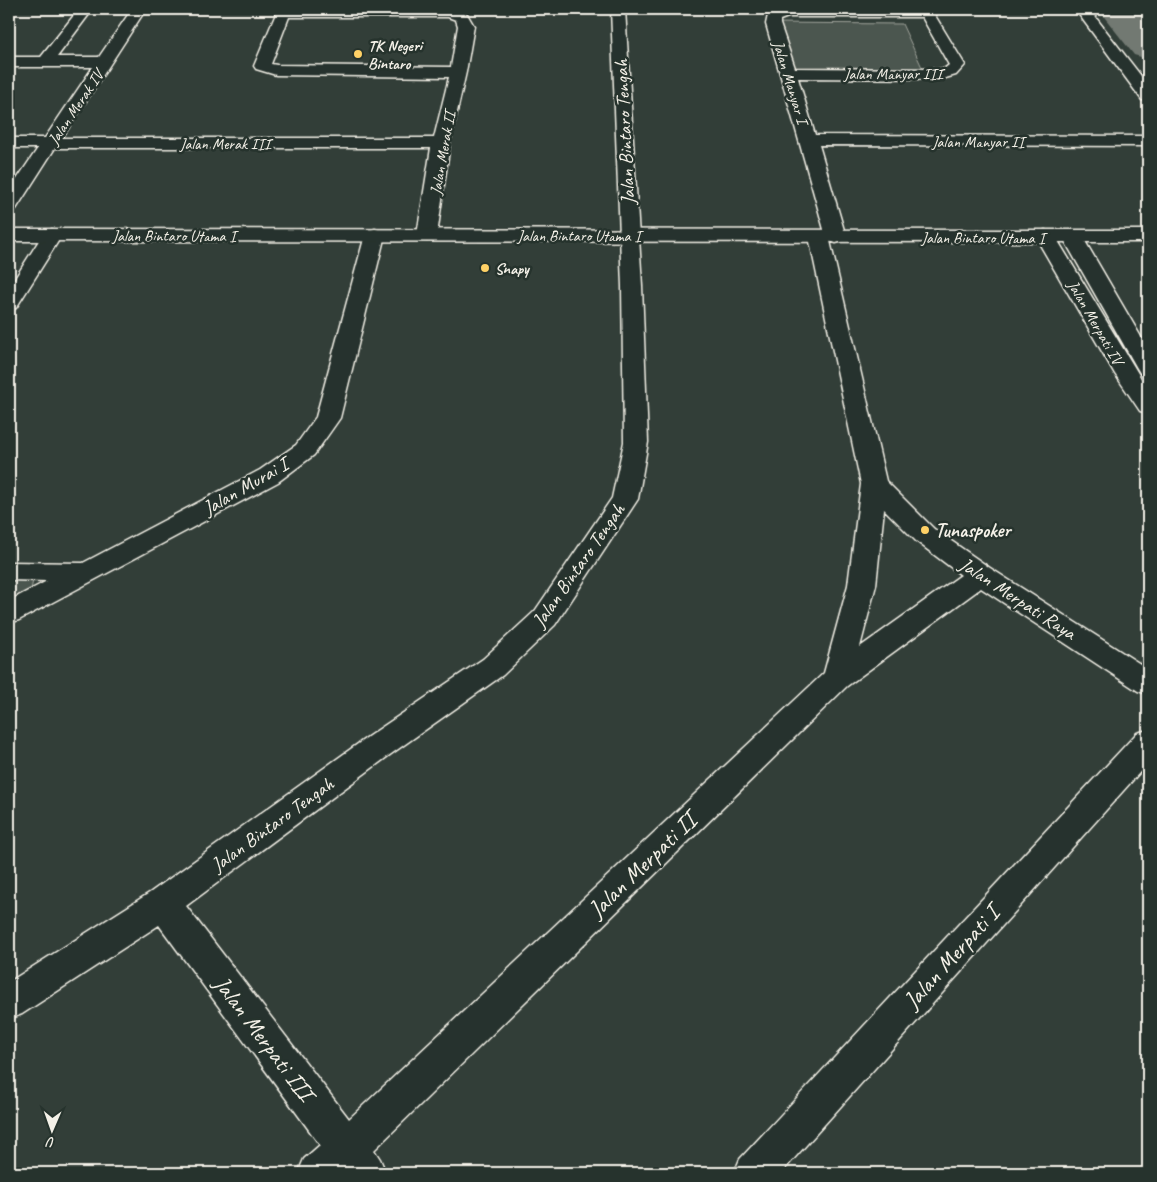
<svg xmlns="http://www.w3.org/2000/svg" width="1157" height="1182" font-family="Caveat,sans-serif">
<rect width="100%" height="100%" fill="#323e38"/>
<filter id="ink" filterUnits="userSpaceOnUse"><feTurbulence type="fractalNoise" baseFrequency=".02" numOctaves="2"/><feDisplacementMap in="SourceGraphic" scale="10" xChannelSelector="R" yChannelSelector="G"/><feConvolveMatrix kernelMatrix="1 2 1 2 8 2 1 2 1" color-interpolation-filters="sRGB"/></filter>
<g filter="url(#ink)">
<path fill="#4c564f" stroke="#a0a49c" d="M769,23l133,1 24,52h-143z
M9,580h24l-2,10 -22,12z"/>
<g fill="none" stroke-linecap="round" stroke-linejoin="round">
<path fill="#727972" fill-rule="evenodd" d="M1098,9h39l11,13v37l-14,-4z"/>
<g stroke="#f4f1e8" stroke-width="3">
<path id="minor" d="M79,9h14l-36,48h42l33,-48h14l-84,129h372l15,-61 -173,-2 -20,-6 -2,-3 24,-57h172l17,5 7,12 -8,46 -16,71 -13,92 -3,4 -7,2 -7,-2 -3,-4 14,-87h-376l-39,61 -7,2v-20l29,-43h-29v-10h36l48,-71h-84v-10h32zM289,17h159l8,3 2,6 -7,41 -174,-2 -6,-1z
M611,9h14l17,277 6,156 -10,57 -83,126 -52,50 -112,79 -205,152 163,213 475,-446 24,-88 13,-101 -52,-247 3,-4 7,-2 6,2 -59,-209 2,-9 17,-6h146l34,56 -9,10 -14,4 -144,-1 17,57 333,1v10l-329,-1 27,92 -3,4 -7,2 -6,-2 56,240 48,48 56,39 158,101v25l-10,-3 -157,-103 -134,98 -473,464 6,9 6,14h-88l6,-14 16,-14 -161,-220 -137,89 -13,5v-37l142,-90 218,-156 114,-77 52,-48 77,-113 12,-56 -2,-156zM788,17h134l27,48 -5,4h-5l-144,-1 -15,-44v-4zM884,509l32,32 45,34 -101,72 16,-62z
M52,229l7,2 3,4 -46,73 -7,2v-22l36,-57z
M375,229l7,2 3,4 -45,183 -26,37 -36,27 -259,138 -10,3v-22l38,-20 -38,-1v-18l74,1 177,-93 36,-25 20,-28 49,-182 3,-4z
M1045,230l7,2 3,4 93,154v23l-8,-2 -25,-37 -80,-138 3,-4z
M1072,230l7,2 3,4 66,113v26l-8,-2 -3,-5 -75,-132 3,-4z
M1148,730v33l-367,410h-47l6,-14 397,-426z"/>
</g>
<g stroke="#f4f1e8" stroke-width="3">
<path id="tertiary" d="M1075,9h14l59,76v16l-6,-1z"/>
</g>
<g stroke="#f4f1e8" stroke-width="3">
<path id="secondary" d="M9,229l1139,1v12l-1139,-1z"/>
</g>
<use href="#minor" fill="#26332d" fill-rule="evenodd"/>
<use href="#tertiary" fill="#26332d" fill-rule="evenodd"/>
<use href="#secondary" fill="#26332d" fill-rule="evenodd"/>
</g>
</g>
<g fill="#ffd166" stroke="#26332d" stroke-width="2">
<circle cx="358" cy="54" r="5"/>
<circle cx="485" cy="268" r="5"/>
<circle cx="925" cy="530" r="5"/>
</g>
<g text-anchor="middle" stroke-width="5" stroke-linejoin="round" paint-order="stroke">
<g font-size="16" font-weight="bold" fill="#f4f1e8" stroke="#26332d" text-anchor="start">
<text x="368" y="51">TK Negeri<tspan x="368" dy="18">Bintaro</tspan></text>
<text x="495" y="274">Snapy</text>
</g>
<g font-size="16" fill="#f4f1e8" stroke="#26332d">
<text x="893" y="79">Jalan Manyar III</text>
<text transform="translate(791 82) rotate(73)" y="6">Jalan Manyar I</text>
<text transform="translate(75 107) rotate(-56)" y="6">Jalan Merak IV</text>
<text x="978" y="147">Jalan Manyar II</text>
<text x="225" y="149">Jalan Merak III</text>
<text transform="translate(442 153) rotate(-80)" y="6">Jalan Merak II</text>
<text x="174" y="241">Jalan Bintaro Utama I</text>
<text x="579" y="241">Jalan Bintaro Utama I</text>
<text x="983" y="243">Jalan Bintaro Utama I</text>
<text transform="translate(1096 322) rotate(60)" y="6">Jalan Merpati IV</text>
</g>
<g font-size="20" fill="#f4f1e8" stroke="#26332d">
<text transform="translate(624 132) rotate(-93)" y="7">Jalan Bintaro Tengah</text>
<text transform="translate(245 486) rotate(-30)" y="7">Jalan Murai I</text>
<text transform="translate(578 565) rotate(-55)" y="7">Jalan Bintaro Tengah</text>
<text transform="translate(1018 598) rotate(33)" y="7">Jalan Merpati Raya</text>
<text transform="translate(272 824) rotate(-36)" y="7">Jalan Bintaro Tengah</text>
</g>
<g font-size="20" font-weight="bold" fill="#f4f1e8" stroke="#26332d" text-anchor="start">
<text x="935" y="537">Tunaspoker</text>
</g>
<g font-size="24" fill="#f4f1e8" stroke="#26332d">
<text transform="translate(642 865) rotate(-44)" y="8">Jalan Merpati II</text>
<text transform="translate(951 957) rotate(-48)" y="8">Jalan Merpati I</text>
<text transform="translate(264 1038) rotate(53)" y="8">Jalan Merpati III</text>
</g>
</g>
<rect width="1157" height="1182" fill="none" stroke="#26332d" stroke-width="30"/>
<rect x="15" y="15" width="1127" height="1152" fill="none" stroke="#f4f1e8" stroke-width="2" filter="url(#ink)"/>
<g transform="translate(52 1130) rotate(182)" stroke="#26332d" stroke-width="4" paint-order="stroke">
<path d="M0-4L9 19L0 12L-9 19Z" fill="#f4f1e8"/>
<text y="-8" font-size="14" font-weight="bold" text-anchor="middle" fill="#f4f1e8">U</text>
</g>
</svg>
